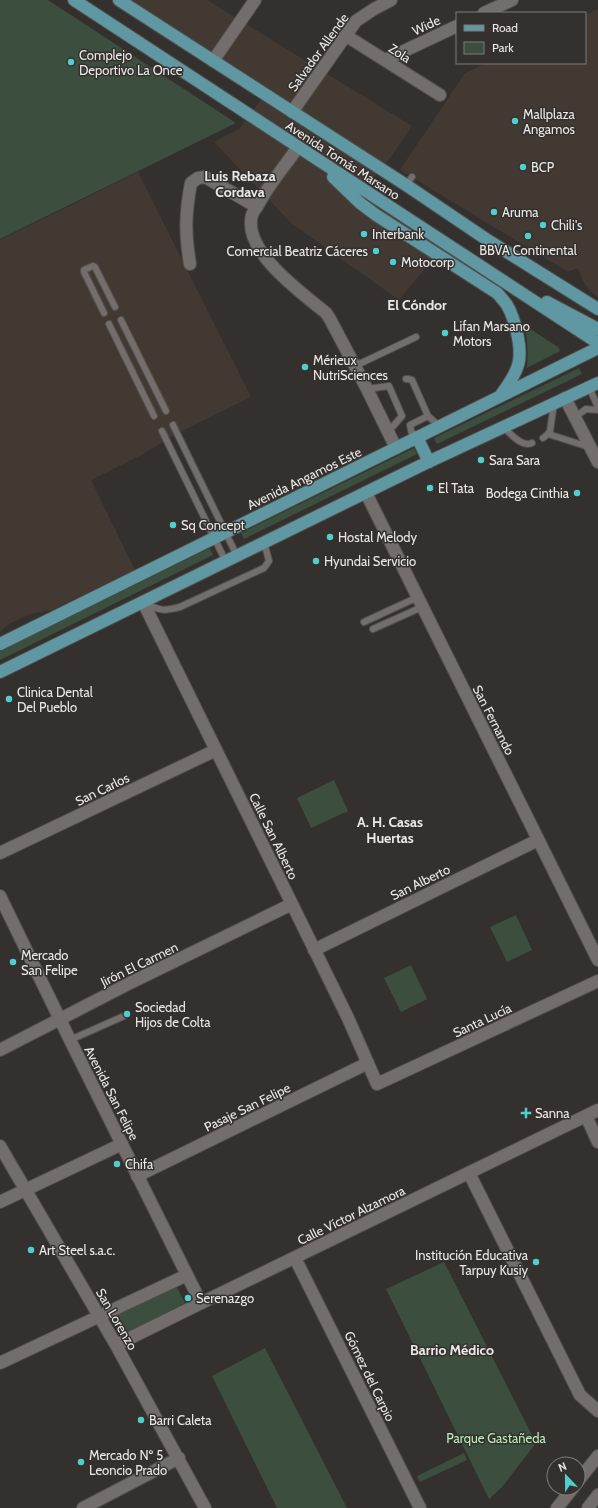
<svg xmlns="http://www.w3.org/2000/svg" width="598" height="1508" font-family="Cabin,sans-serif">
<rect width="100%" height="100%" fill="#34302e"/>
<path fill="#423933" d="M130,0h77l205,126 -22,32 -37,45 82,54 -36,43 -107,-76 -78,-82 26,-14 29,-39z
M598,9v288l-8,-6 -7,-10 -5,-13 -10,4 -168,-102 65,-97 21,-10h99v-48z
M138,172l113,225 -67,33 -41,24 -52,26 44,90 -83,40 -22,4 -21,10 -9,8v-392z"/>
<path fill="#3c4e3d" d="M0,0h48l188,123 -236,116z
M524,325l34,22 2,4 -33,17c1,-15 1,-28 -3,-43z
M579,368l3,6 -145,70 -3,-6z
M414,448l3,6 -173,85 -3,-6z
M210,548l3,7 -213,105v-9z
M334,780l14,31 -37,17 -14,-30z
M516,915l16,35 -25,12 -17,-35z
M411,965l16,34 -26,13 -17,-34z
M444,1262l92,181 -34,44 -13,12 -103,-210z
M174,1282l11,21 -61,31 -11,-22z
M265,1348l82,160h-70l-65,-132z
M464,1453l3,7 -47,22 -3,-6z"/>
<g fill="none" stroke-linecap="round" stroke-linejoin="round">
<g stroke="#524e4c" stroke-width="8">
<path id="lane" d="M406,185l6,-8
M104,313l-20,-41v-2l9,-4 2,1 20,40
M121,320l45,91
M109,324l45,92
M355,366l61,-29
M406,379h2l4,1 16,36
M589,387l9,20
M367,389l22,-3 13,30 -14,16
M575,417l11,-8 12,1
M173,425l64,131
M503,427c7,6 19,21 29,16
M162,431l64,131
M548,434l41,13
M543,438l5,-4 2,-3 4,-28
M413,439l-3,-14 18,-9 11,10
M146,604c15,7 18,7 34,3l84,-39 5,-7 -5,-19
M364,622l54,-25
M373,629l49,-22
M70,1040l54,-24"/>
</g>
<g stroke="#524e4c" stroke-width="14">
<path id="street" d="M484,13l28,-13
M345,35l95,60
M385,60l72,-34
M213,61l42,-61
M292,112l64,-91 18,-12 17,-9
M298,147c-13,19 -29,37 -40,58 -2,3 -5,7 -6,10 -10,36 50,78 74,98l4,6 37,70 29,59
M190,264c-5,-30 -5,-50 1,-81l7,-5 7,-1 52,30
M366,493l232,467
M143,602l149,302 56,114 29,66 221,-103
M0,853l216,-103
M314,950l224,-110
M0,1050l130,-67 162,-79
M0,1146l116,199 89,163
M469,1173l111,222 18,16
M137,1176l231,-113
M0,1202l122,-58
M295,1258l125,250
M116,1345l85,-42
M0,1363l187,-88
M83,1508l96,-50"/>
</g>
<g stroke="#524e4c" stroke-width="14">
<path id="secondary" d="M565,398l33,64
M0,896l70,144 131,263 397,-193
M586,1116l12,26
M578,1481l20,-25
M557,1508l16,-20
M588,1508l10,-13"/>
</g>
<g stroke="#524e4c" stroke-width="14">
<path id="primary" d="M74,0l524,343
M119,0l287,185 80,54 112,70
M333,177l27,26 16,12 121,78c4,4 7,8 10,12 8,14 16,45 11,60 -3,11 -10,20 -17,30
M547,302l51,27
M417,437l12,25
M0,644l598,-296
M0,672l426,-209 172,-80"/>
</g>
<use href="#lane" stroke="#736e6b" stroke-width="6"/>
<use href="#street" stroke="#736e6b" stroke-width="12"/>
<use href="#secondary" stroke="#736e6b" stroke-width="12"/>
<use href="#primary" stroke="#5f98a2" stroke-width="12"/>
</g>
<g fill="#52cdce" stroke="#34302e" stroke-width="1.5">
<circle cx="71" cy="62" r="4"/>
<circle cx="515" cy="121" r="4"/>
<circle cx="523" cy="167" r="4"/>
<circle cx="494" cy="212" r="4"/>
<circle cx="543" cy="225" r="4"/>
<circle cx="364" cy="234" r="4"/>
<circle cx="528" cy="236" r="4"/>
<circle cx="376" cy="251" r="4"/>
<circle cx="393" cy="262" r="4"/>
<circle cx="445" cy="333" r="4"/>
<circle cx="305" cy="367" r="4"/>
<circle cx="481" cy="460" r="4"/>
<circle cx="430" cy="488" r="4"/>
<circle cx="577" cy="493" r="4"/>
<circle cx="173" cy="525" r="4"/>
<circle cx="330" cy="537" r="4"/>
<circle cx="316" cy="561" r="4"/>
<circle cx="9" cy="699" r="4"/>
<circle cx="13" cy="962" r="4"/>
<circle cx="127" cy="1014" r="4"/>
<path d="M524 1107h4v4h4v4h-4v4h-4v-4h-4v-4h4z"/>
<circle cx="117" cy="1164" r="4"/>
<circle cx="31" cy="1250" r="4"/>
<circle cx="536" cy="1262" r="4"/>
<circle cx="188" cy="1298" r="4"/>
<circle cx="141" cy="1420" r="4"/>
<circle cx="81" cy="1462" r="4"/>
</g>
<g text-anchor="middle" stroke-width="3" stroke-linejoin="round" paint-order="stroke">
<g font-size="13" fill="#eae8e6" stroke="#34302e">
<text transform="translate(426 25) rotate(-25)" y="5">Wide</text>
<text transform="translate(318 52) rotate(-54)" y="5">Salvador Allende</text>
<text transform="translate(400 53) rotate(33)" y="5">Zola</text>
<text transform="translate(343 160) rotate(33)" y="5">Avenida Tomás Marsano</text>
<text transform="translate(304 478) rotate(-26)" y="5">Avenida Angamos Este</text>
<text transform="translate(494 720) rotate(63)" y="5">San Fernando</text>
<text transform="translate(102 789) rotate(-26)" y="5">San Carlos</text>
<text transform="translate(274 836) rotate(64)" y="5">Calle San Alberto</text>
<text transform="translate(420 882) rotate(-26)" y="5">San Alberto</text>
<text transform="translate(139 964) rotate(-26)" y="5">Jirón El Carmen</text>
<text transform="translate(482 1020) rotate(-25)" y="5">Santa Lucía</text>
<text transform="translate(112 1093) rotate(63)" y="5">Avenida San Felipe</text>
<text transform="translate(247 1107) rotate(-26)" y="5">Pasaje San Felipe</text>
<text transform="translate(351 1215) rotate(-26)" y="5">Calle Víctor Alzamora</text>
<text transform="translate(117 1319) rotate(60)" y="5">San Lorenzo</text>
<text transform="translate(370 1376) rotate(64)" y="5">Gómez del Carpio</text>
</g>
<g font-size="13" fill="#eae8e6" stroke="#34302e" text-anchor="start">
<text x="79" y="60">Complejo<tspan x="79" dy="15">Deportivo La Once</tspan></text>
<text x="523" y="119">Mallplaza<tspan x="523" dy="15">Angamos</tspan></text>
<text x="531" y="172">BCP</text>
<text x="502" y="217">Aruma</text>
<text x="551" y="230">Chili's</text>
<text x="372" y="239">Interbank</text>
<text x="528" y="255" text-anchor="middle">BBVA Continental</text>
<text x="368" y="256" text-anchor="end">Comercial Beatriz Cáceres</text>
<text x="401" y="267">Motocorp</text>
<text x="453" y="331">Lifan Marsano<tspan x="453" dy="15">Motors</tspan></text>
<text x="313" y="365">Mérieux<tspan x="313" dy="15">NutriSciences</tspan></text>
<text x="489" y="465">Sara Sara</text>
<text x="438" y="493">El Tata</text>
<text x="569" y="498" text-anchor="end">Bodega Cinthia</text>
<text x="181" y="530">Sq Concept</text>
<text x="338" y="542">Hostal Melody</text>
<text x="324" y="566">Hyundai Servicio</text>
<text x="17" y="697">Clinica Dental<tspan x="17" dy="15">Del Pueblo</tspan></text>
<text x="21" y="960">Mercado<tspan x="21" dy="15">San Felipe</tspan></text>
<text x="135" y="1012">Sociedad<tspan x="135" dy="15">Hijos de Colta</tspan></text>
<text x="535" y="1118">Sanna</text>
<text x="125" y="1169">Chifa</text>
<text x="39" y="1255">Art Steel s.a.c.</text>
<text x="528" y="1260" text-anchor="end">Institución Educativa<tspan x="528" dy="15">Tarpuy Kusiy</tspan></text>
<text x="196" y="1303">Serenazgo</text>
<text x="149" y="1425">Barri Caleta</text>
<text x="89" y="1460">Mercado Nº 5<tspan x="89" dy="15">Leoncio Prado</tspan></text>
</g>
<g font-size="13" fill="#b5ecb8" stroke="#34302e">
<text x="496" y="1443">Parque Gastañeda</text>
</g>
<g font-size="14" font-weight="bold" fill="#eae8e6" stroke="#34302e">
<text x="240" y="181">Luis Rebaza<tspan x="240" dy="16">Cordava</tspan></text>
<text x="417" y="310">El Cóndor</text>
<text x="390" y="827">A. H. Casas<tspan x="390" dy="16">Huertas</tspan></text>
<text x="452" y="1355">Barrio Médico</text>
</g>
</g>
<rect x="456" y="12" width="130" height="52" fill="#34302e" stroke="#7d7a78"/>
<rect x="464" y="25" width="20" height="6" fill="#5f98a2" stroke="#7d7a78"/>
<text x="492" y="32" font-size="12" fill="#eae8e6">Road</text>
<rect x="464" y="42" width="20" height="12" fill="#3c4e3d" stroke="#7d7a78"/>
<text x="492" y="52" font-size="12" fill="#eae8e6">Park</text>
<g transform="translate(566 1476) rotate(338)"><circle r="19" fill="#34302e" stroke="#7d7a78"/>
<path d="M0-3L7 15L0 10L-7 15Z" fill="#52cdce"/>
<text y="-6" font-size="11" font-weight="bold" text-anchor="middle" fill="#eae8e6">N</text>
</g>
</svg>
